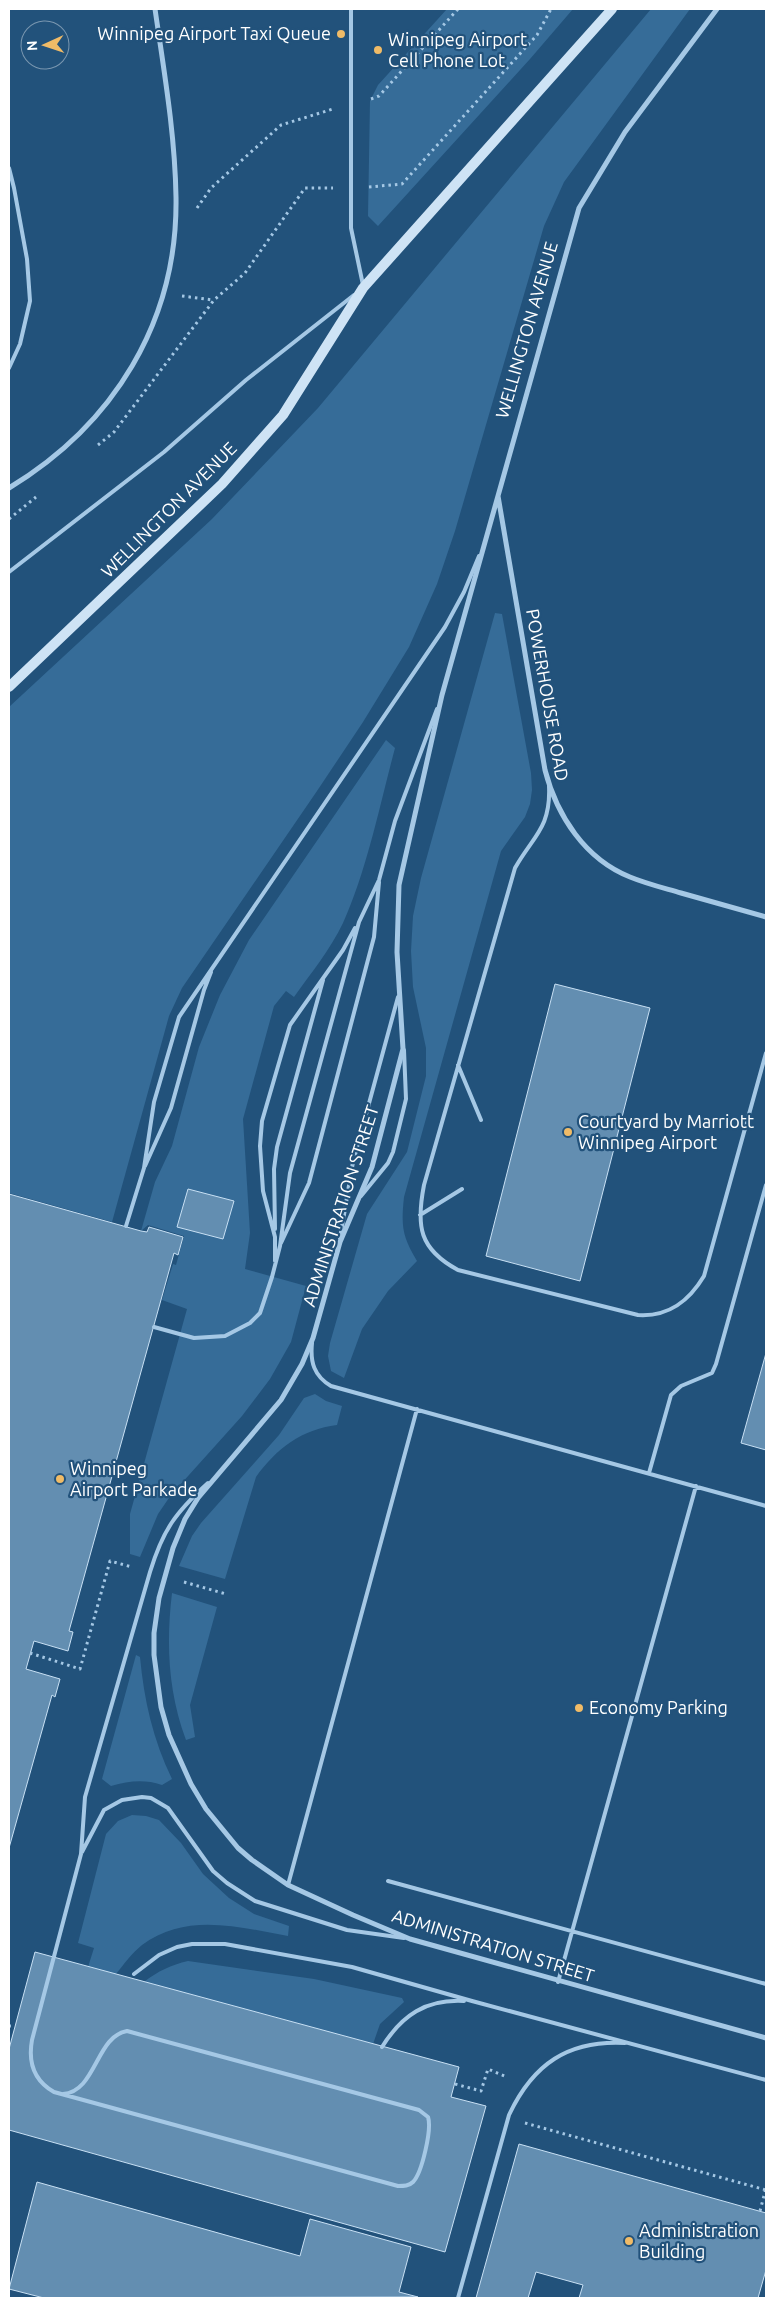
<svg xmlns="http://www.w3.org/2000/svg" width="775" height="2307" font-family="Ubuntu,sans-serif">
<rect width="100%" height="100%" fill="#22527b"/>
<path fill="#366c98" d="M447,9h126l-43,50 -152,167 -10,-10 2,-115 8,-16z
M651,9h39l-126,173 -20,44 -89,305 -18,53 -28,63 -46,75 -46,69 -135,197 -13,28 -57,206 -103,-29v-486l203,-188 106,-111z
M495,613l7,1 29,159 1,17 -2,14 -5,13 -24,34 -97,346c-3,29 -2,39 13,64l-29,30 -26,38 -18,49 -13,-7 -3,-15 2,-13 37,-129 40,-62 19,-76v-28l-13,-61 -2,-36 2,-35 8,-38z
M386,740l9,8c-15,56 -28,122 -52,175 -13,27 -32,50 -49,74l-8,-6 -12,15 -31,113 7,114 -5,36 61,17 -15,56 -21,37 -28,37 -71,79 -13,19 -18,43 -10,-3v-40l57,-205 -25,-9 11,-36 3,1 8,-29 -36,-11 -7,6 14,-49 17,-36 27,-99 21,-52 29,-55z
M315,1394l11,7 16,5 -5,19c-35,4 -61,24 -81,52l-31,102 -46,-13 13,-30 9,-13 78,-88 25,-37z
M172,1593l45,14 -27,98 5,32 -9,3c-18,-48 -20,-97 -14,-147z
M136,1655l4,2c4,43 13,83 32,122l-10,6c-18,-6 -33,-4 -51,1l-9,-7z
M132,1815l14,1 13,4 22,23 22,31 26,24 25,16 35,12 -1,10c-50,-9 -102,-24 -146,9 -10,8 -18,19 -26,29l-28,-7 6,-19 -16,-5 28,-109 12,-13z
M188,1961l126,18 88,19 2,4 -24,22 -7,20 -229,-62c14,-11 27,-17 44,-21z"/>
<path fill="#638eb1" stroke="#c8e0f4" d="M555,984l95,24 -70,273 -94,-25z
M188,1189l46,12 -11,38 -46,-12z
M9,1194l132,37 6,1 2,-5 34,10 -5,18 -4,-2 -105,378 4,1 -5,19 -34,-10 -8,28 34,10 -5,18 -3,-2 -43,153z
M766,1353v97l-25,-7z
M35,1952l424,115 -8,30 35,9 -41,146 -436,-122v-81z
M519,2144l247,69v57l-8,28h-179l4,-13 -47,-13 -8,26h-52z
M37,2182l263,74 10,-37 101,28 -12,45 19,5 -374,1 -35,-9z"/>
<g fill="none" stroke-linecap="round" stroke-linejoin="round">
<path stroke="#a5c8e5" stroke-width="3" stroke-dasharray="2.5 4" stroke-linecap="butt" d="M371,99l8,-3 79,-87
M369,187l33,-3 135,-149 14,-26
M197,208l14,-20 70,-63 52,-16
M182,296l31,4
M98,445l16,-13 100,-132 31,-27 60,-85h28
M9,519l27,-22
M184,1582l42,12
M30,1653l50,16 30,-108 22,6
M9,2026h2
M455,2084l26,7 7,-22 19,8
M525,2123l241,67
M760,2211l6,-23"/>
<path stroke="#a5c8e5" stroke-width="4" d="M351,9v219l12,57
M9,168l5,20 13,71 3,42 -10,43 -11,24
M9,572l155,-120 82,-72 108,-85
M549,786c2,42 -16,50 -34,82l-91,317c-8,41 -5,64 34,85l180,45c31,2 51,-14 66,-39l62,-223
M458,1065l23,55
M145,1166l26,-58 33,-118 7,-18
M361,1196l27,-33 5,-11 13,-53 -2,-49
M420,1215l42,-26
M126,1226l18,-58 10,-66 25,-85 266,-390 19,-35 15,-36
M275,1229l-1,-60 3,-22 46,-167
M340,1238l13,-76 45,-165
M281,1243l28,-60 65,-246 5,-55
M275,1261v-24l-12,-46 -3,-45 2,-25 28,-96 53,-75 12,-22
M154,1327l40,11 31,-2 25,-13 10,-10 12,-36 8,-31 10,-73 69,-251 20,-42 16,-59 42,-112
M312,1343c-2,19 2,33 19,43l435,120
M649,1473l22,-78 10,-9 31,-13 4,-9 50,-179
M82,1852l22,-42 18,-10 20,-3 9,1 17,10 45,63 14,12 28,18 92,29 57,8
M388,1881l378,103
M288,1885l129,-476
M134,1974l25,-19 18,-8 15,-3h33l127,23 120,34 294,79
M558,1982l138,-496
M382,2047c20,-32 44,-48 82,-46
M63,2094c33,-2 33,-58 64,-63l292,79 9,7c4,12 -6,56 -15,65 -4,4 -9,4 -15,4l-344,-94c-21,-12 -26,-30 -22,-52l49,-186 4,-57 65,-225c13,-42 25,-59 58,-89
M458,2298l51,-183c24,-51 59,-75 116,-72"/>
<path stroke="#a5c8e5" stroke-width="5" d="M717,9l-92,123 -46,76 -137,487 -43,190 -2,67 6,97 -31,118 -32,75 -27,96 -11,26 -21,36 -83,98 -13,21 -12,29 -14,50 -5,35v22l7,52 8,28 22,49 15,25 32,39 14,12 36,25 65,30 57,24 356,99
M9,488c104,-63 169,-166 167,-291 -1,-63 -12,-126 -21,-188
M498,496l47,274c12,46 40,89 85,107 17,7 34,11 51,16 29,8 57,16 85,24"/>
<path stroke="#cee3f5" stroke-width="10" d="M9,687l213,-203 61,-69 80,-127 249,-279"/>
</g>
<g fill="#f0bb67" stroke="#22527b" stroke-width="2">
<circle cx="341" cy="34" r="5"/>
<circle cx="378" cy="50" r="5"/>
<circle cx="568" cy="1132" r="5"/>
<circle cx="60" cy="1479" r="5"/>
<circle cx="579" cy="1708" r="5"/>
<circle cx="629" cy="2241" r="5"/>
</g>
<g text-anchor="middle" stroke-width="4.5" stroke-linejoin="round" paint-order="stroke">
<g font-size="18" fill="#fff" stroke="#22527b" text-anchor="start">
<text x="331" y="40" text-anchor="end">Winnipeg Airport Taxi Queue</text>
<text x="388" y="46">Winnipeg Airport<tspan x="388" dy="21">Cell Phone Lot</tspan></text>
<text x="578" y="1128">Courtyard by Marriott<tspan x="578" dy="21">Winnipeg Airport</tspan></text>
<text x="70" y="1475">Winnipeg<tspan x="70" dy="21">Airport Parkade</tspan></text>
<text x="589" y="1714">Economy Parking</text>
<text x="639" y="2237">Administration<tspan x="639" dy="21">Building</tspan></text>
</g>
<g font-size="18" fill="#fff" stroke="#22527b">
<text transform="translate(527 330) rotate(-74)" y="6">WELLINGTON AVENUE</text>
<text transform="translate(169 510) rotate(-45)" y="6">WELLINGTON AVENUE</text>
<text transform="translate(547 695) rotate(80)" y="6">POWERHOUSE ROAD</text>
<text transform="translate(341 1206) rotate(-72)" y="6">ADMINISTRATION STREET</text>
<text transform="translate(493 1946) rotate(17)" y="6">ADMINISTRATION STREET</text>
</g>
</g>
<rect width="775" height="2307" fill="none" stroke="#ffffff" stroke-width="20"/>
<g transform="translate(45 45) rotate(267)"><circle r="24" fill="#22527b" stroke="#7a97b0"/>
<path d="M0-4L9 19L0 12L-9 19Z" fill="#f0bb67"/>
<text y="-8" font-size="14" font-weight="bold" text-anchor="middle" fill="#ffffff">N</text>
</g>
</svg>
